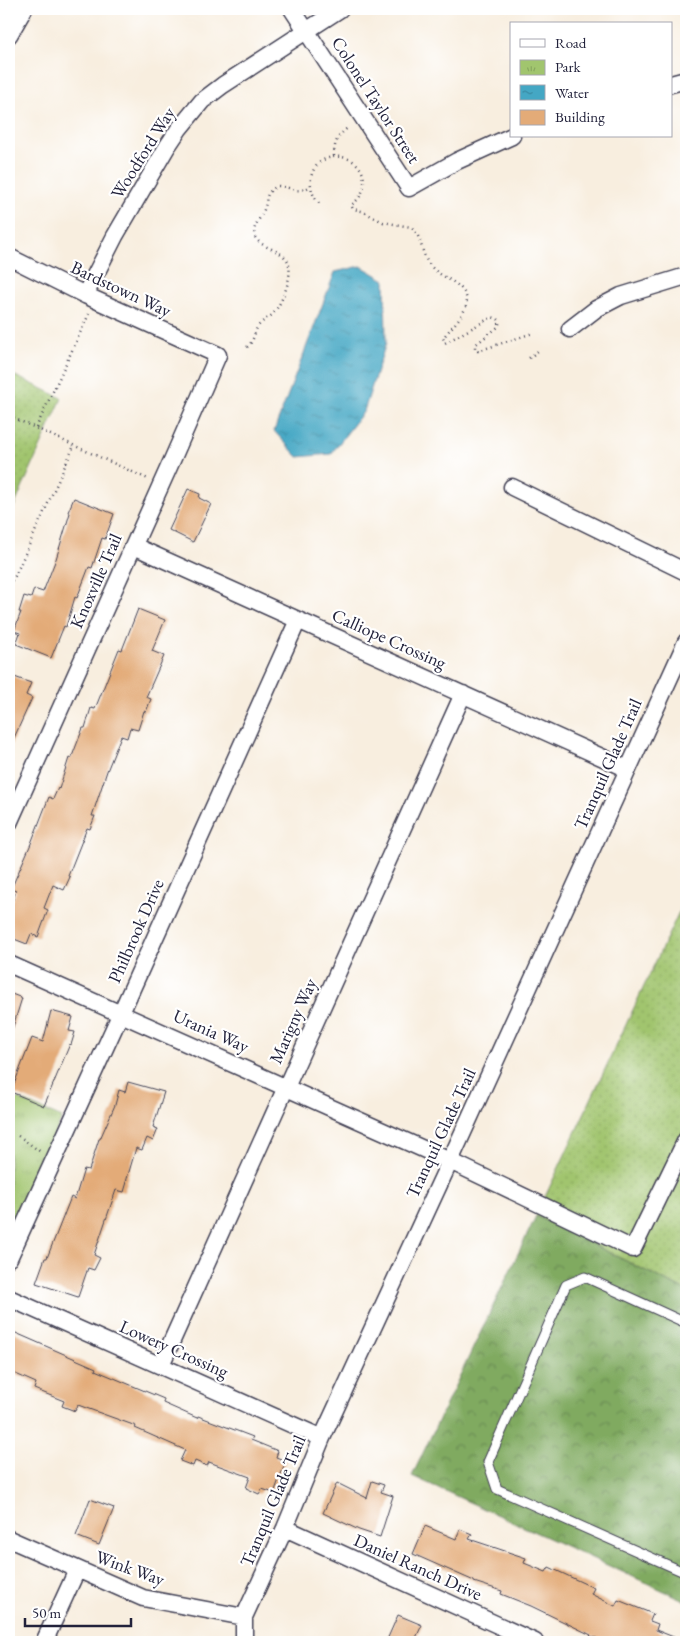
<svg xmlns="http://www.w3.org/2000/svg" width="695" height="1651" font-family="'EB Garamond',serif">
<defs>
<pattern id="grass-dots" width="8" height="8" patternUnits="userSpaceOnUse" patternTransform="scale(1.25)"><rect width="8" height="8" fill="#a1c56e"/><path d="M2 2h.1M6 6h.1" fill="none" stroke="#8aa960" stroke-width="1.8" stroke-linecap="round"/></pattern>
<pattern id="forest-crowns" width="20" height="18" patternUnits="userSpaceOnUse" patternTransform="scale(1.25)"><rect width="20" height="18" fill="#80aa61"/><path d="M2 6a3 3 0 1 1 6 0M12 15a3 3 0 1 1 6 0" fill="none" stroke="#688a51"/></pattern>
<pattern id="park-tufts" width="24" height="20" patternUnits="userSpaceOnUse" patternTransform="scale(1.25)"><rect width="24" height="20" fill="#a1c56e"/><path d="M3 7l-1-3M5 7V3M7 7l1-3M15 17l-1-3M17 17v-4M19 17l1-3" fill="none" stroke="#8aa960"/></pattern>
<pattern id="water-ripples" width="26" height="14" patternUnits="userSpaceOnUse" patternTransform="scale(1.25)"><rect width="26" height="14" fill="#44a7c4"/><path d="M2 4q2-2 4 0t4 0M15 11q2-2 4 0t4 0" fill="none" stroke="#3888a0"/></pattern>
</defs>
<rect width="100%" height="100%" fill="#fff"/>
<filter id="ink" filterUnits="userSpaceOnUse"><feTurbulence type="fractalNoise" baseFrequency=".02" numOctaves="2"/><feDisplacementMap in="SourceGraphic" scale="10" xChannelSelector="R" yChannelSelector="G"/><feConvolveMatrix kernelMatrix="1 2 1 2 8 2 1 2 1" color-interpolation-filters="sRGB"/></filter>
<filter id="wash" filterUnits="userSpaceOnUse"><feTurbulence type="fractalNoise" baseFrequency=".0096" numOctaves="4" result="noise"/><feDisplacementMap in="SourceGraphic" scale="20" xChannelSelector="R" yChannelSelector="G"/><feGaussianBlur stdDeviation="1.12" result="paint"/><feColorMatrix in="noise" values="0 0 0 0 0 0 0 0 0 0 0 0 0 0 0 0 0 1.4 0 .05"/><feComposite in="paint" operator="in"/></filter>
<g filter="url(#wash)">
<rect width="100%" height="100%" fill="#f8eedf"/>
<path fill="url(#grass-dots)" stroke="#627454" d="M9,373l53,25 -53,120z
M686,897v394l-150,-75z"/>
<path fill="url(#forest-crowns)" stroke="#51664e" d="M536,1216l150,75v310l-274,-125z"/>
<path fill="url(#park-tufts)" stroke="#627454" d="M9,1095l53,23 -53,119z"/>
<path fill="url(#water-ripples)" stroke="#336480" d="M361,266l24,14 1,63 -22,68 -33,43 -33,3 -24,-26 61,-159z"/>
<g id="blocks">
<path fill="#e3ab78" d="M188,489l12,5 -1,4 12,6 -18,38 -24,-12z
M74,498l40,16 -9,25 -3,-1 -10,30 -3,-1 -12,31 -2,-1 -9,30 -2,-1 -13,32 -35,-14 4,-11 -6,-2 7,-19h-2l5,-16 7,2 3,-9 9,3 13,-33 14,-46 -2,-1z
M138,609l27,11 -13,31 12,5 -18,41 5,2 -5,13 -2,-1 -6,19 -8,-2 -3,10 -6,-2 -14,35 -15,45h3l-5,13 -3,-1 -19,48 2,1 -6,13 -11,-5 -9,23 4,2 -10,27 -7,-3 -4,10 -18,-7v-27l7,-19 -5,-2 19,-43 19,-49 4,2 5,-11 1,1 10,-31 2,1 12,-31h2l6,-20 4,1 24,-60 3,1z
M9,675l22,8 -5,12 6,3 -23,51z
M9,993l13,5 -11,35 -2,-1z
M51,1011l22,6 -4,14 6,1 -4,13 -1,-1 -26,62 -33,-14 21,-54 11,4z
M128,1082l36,10 -11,35 5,2 -5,12 -6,-3 -5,12 -6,-2 -10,34h1l-3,10 -8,-2 -22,65 6,3 -6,12 -6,-2 -10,29 -42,-14 9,-25h2l24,-61 4,2 9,-30 5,1 10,-31h1l15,-34 4,-15 6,2z
M9,1330l87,38 -1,2 69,29 -1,4 34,15 1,-2 55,21 -2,3 27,11 -2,6 10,4 -12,32 -12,-4 -3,5 -13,-6 4,-11 -41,-15 -2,4 -12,-5 -2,5 -13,-5 5,-11 -50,-22 1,-2 -58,-21 -3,6 -13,-5 2,-5 -30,-12 2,-6 -27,-12z
M372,1481l12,4 -3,7 12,4 -13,41 -21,-7 -36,-17 14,-30 30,15z
M90,1499l24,9 -15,37 -23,-9z
M425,1526l31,13 4,-10 12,5 -3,5 57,19 -2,5 22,9 3,-5 45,21 -3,6 24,12 3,-6 35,14 -3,7 8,3 -2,6 30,12h-78l-18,-6 1,-1 -60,-29 -30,-12 1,-3 -28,-9v-1l-61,-27z
M398,1615l24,10 -8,17h-28z"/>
</g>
</g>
<g filter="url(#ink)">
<use href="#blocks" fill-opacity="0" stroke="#424154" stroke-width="1"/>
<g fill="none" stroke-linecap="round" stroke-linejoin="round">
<g stroke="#424154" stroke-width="11">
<path id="lane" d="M686,1323l-101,-46 -19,8 -78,177 9,27 189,84"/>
</g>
<g stroke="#424154" stroke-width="19">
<path id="street" d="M292,9l117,179 48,-27 55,-25
M9,35l15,-26
M671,84l15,-4
M9,257l76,38 133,60 -45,103 -164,365
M85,295l30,-59 52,-89 12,-18 23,-28 21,-16 117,-76
M570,329l26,-20 25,-13 65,-20
M512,487l174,85
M134,546l494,223
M9,964l441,197 183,88 53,-109
M9,1258l112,-245 177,-393
M9,1298l313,140
M161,1365l302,-671
M285,1528l250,114
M9,1539l134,59 101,19
M44,1642l33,-72
M244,1642v-25l41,-89 37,-90 128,-277 236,-519"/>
</g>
<path stroke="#424154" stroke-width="2.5" stroke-dasharray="1 4" stroke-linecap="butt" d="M334,156c0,-14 4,-21 15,-29
M319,203c-7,-8 -9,-15 -8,-25 5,-31 53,-27 53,4 0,10 -5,18 -13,23l2,4 9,2 21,11 28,5c12,10 9,25 18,37 5,7 14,12 21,16 33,20 10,36 -7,58l2,5 47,-26 6,2 2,2 -2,6 -23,18v3l3,3 55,-18
M247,347c9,-8 6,-16 13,-23 4,-4 9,-6 13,-10 9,-11 22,-41 14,-54 -8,-12 -25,-11 -32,-23 -3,-11 4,-16 8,-25 6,-13 0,-19 15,-26 16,1 17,9 33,0
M529,358l9,-7
M9,416l139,63
M36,428l53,-114
M9,585l6,-9 59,-130
M18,1136c9,5 15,11 23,16"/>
<use href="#lane" stroke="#fff" stroke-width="9"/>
<use href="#street" stroke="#fff" stroke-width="16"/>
</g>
</g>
<g text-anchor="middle" stroke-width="4.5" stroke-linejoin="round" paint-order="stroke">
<g font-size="18" fill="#22223b" stroke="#fff">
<text transform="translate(376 100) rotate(57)" y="6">Colonel Taylor Street</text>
<text transform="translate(143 153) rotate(-58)" y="6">Woodford Way</text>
<text transform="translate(121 289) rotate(25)" y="6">Bardstown Way</text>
<text transform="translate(96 581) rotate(-66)" y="6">Knoxville Trail</text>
<text transform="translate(389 639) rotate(24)" y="6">Calliope Crossing</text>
<text transform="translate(608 764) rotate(-66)" y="6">Tranquil Glade Trail</text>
<text transform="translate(136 931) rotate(-66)" y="6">Philbrook Drive</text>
<text transform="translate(293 1021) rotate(-66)" y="6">Marigny Way</text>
<text transform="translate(211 1031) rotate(24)" y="6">Urania Way</text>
<text transform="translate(441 1133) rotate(-65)" y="6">Tranquil Glade Trail</text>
<text transform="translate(174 1349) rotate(24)" y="6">Lowery Crossing</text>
<text transform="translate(273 1501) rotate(-67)" y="6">Tranquil Glade Trail</text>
<text transform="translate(418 1567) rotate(24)" y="6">Daniel Ranch Drive</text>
<text transform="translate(130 1568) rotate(20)" y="6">Wink Way</text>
</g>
</g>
<rect width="695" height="1651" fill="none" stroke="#fff" stroke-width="30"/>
<rect x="510" y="22" width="162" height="115" fill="#ffffff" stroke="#a7a7b1"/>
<rect x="520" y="39" width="25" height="8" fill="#ffffff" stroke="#a7a7b1"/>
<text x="555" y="48" font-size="15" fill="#22223b">Road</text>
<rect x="520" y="60" width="25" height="15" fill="url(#park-tufts)" stroke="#a7a7b1"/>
<text x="555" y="72" font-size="15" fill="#22223b">Park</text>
<rect x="520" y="85" width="25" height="15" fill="url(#water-ripples)" stroke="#a7a7b1"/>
<text x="555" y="98" font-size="15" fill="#22223b">Water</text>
<rect x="520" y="110" width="25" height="15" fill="#e3ab78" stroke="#a7a7b1"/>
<text x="555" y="122" font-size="15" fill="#22223b">Building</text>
<path d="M25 1618v8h106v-8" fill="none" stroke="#22223b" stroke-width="2.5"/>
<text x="32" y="1618" font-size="15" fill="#22223b" stroke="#ffffff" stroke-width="4" paint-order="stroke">50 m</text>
</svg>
